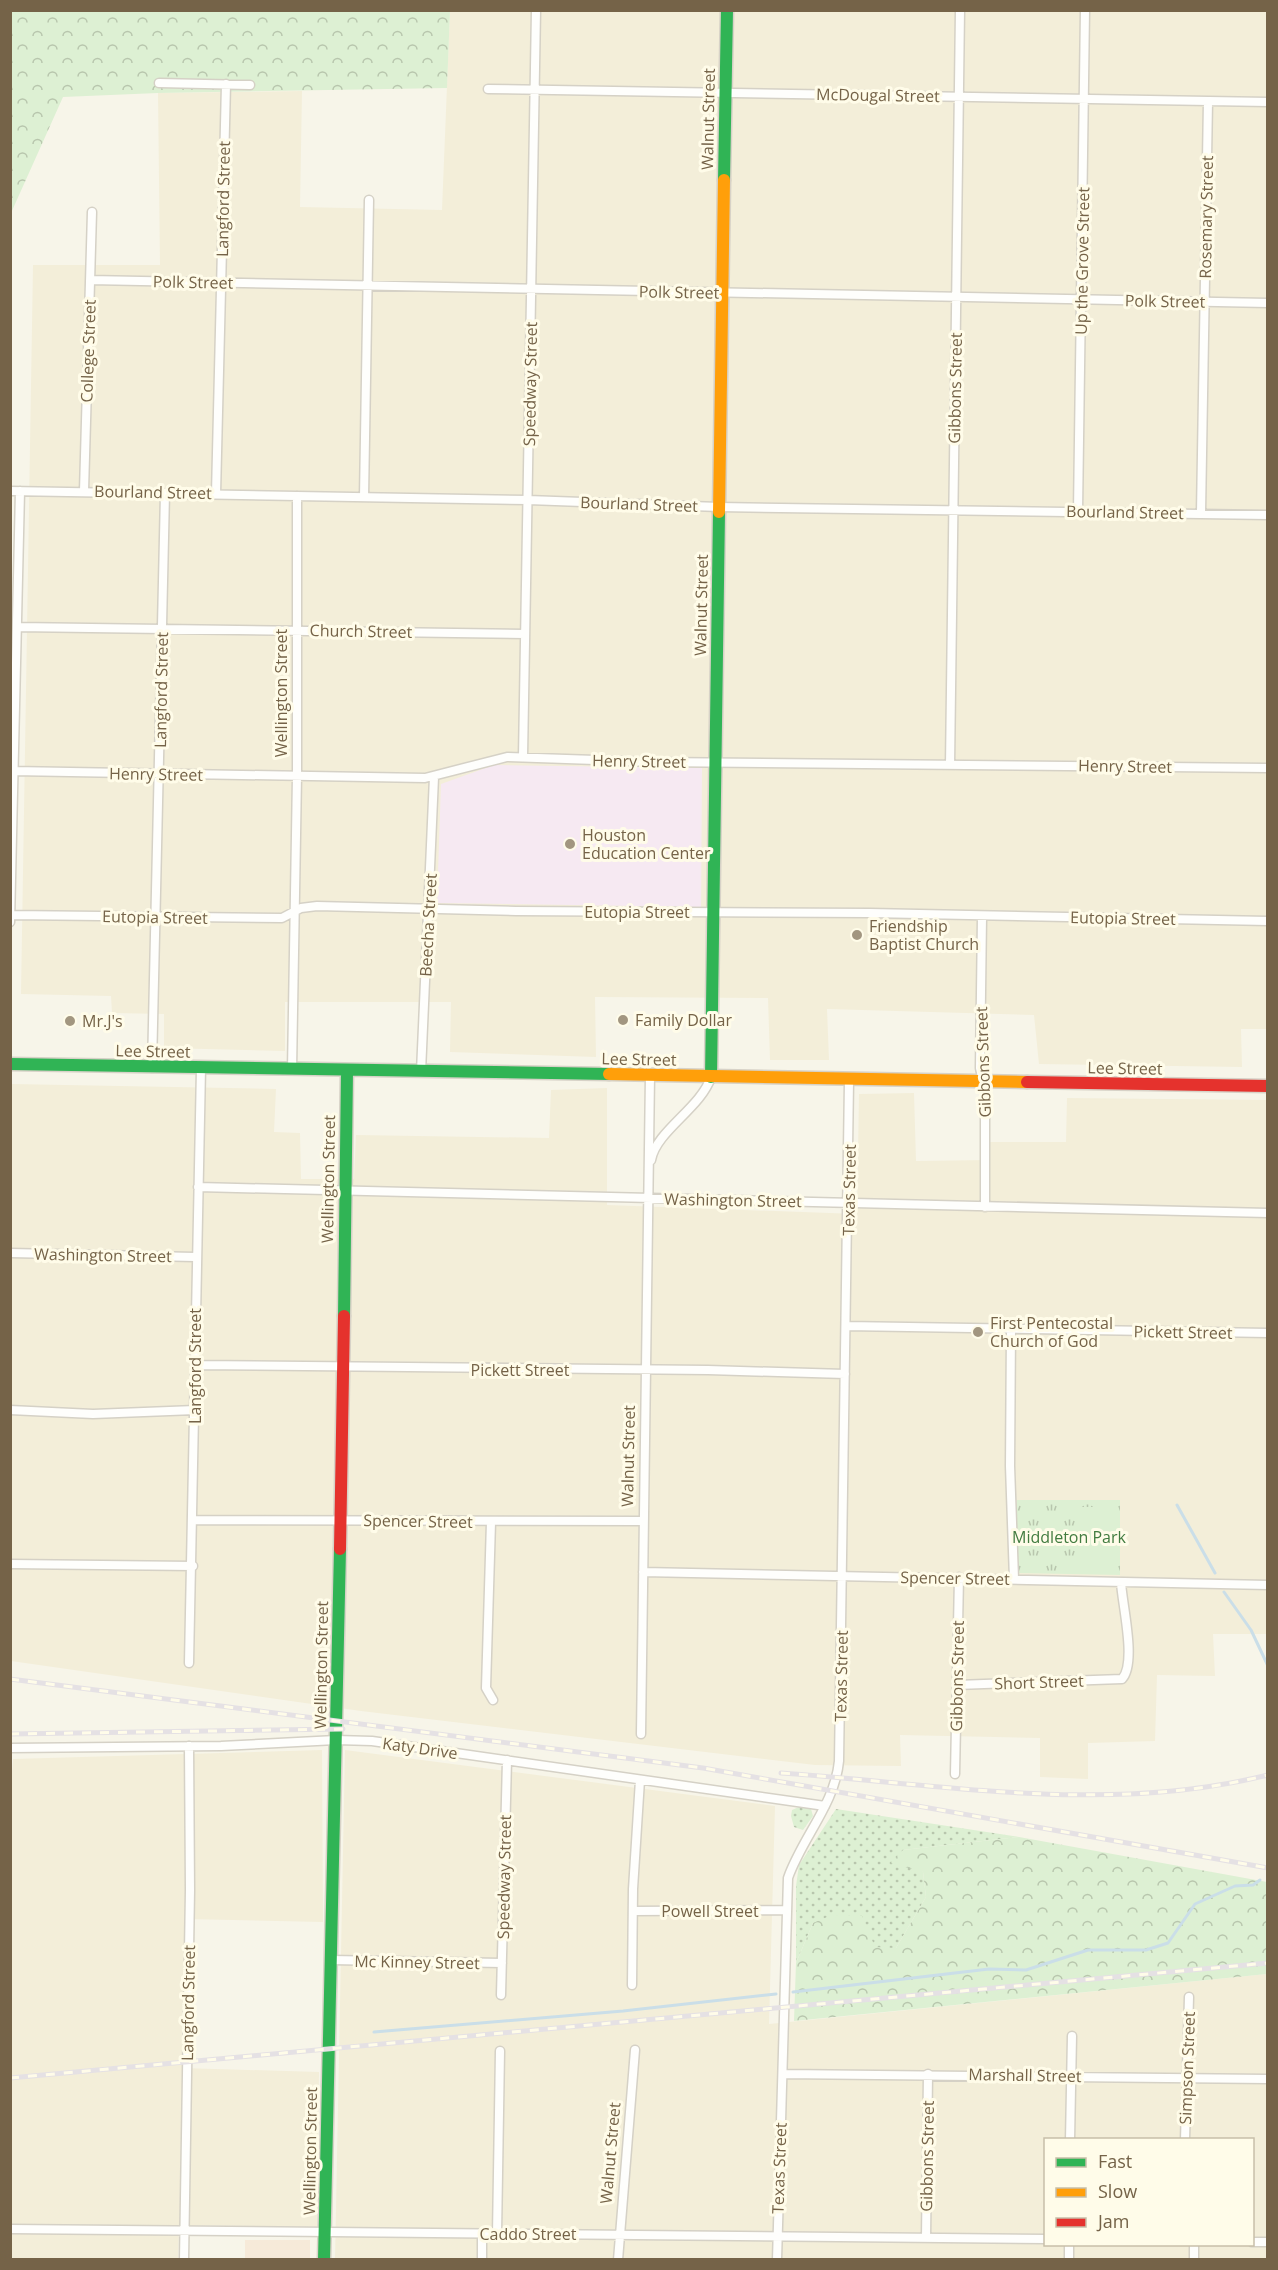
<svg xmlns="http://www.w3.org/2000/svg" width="1278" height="2270" font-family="'Open Sans',sans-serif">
<defs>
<pattern id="grass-dots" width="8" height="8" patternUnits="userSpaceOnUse" patternTransform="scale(1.5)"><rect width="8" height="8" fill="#ddf0d3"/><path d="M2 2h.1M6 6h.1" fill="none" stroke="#b8c6ad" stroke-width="1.8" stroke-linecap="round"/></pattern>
<pattern id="forest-crowns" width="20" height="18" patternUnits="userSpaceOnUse" patternTransform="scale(1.5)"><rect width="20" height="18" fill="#ddf0d3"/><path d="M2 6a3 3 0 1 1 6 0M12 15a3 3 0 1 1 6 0" fill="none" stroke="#b8c6ad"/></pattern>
<pattern id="park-tufts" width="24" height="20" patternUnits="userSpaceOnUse" patternTransform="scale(1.5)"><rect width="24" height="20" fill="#ddf0d3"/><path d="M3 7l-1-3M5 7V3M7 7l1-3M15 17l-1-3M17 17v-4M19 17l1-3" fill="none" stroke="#b8c6ad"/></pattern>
</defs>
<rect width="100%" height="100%" fill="#f7f5e9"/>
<path fill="#f3eed9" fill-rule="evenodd" d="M450,11h817l1,1018h-27l1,38 -203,-3 -5,-49 -207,-6 2,51h-59l-2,-62 -173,-1 1,60 -146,-5 1,-50h-166v49l-121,-3v-34l-52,-1 -1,-17 -90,-2 12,-729h127l-2,-172 144,-2 -2,116 142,3z
M11,1084l265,5 -2,43 26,1 1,46h53l2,-44 193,3 2,-48 56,-2v117l250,9 2,-120 55,-1 2,68 74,-1v-18h76l1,-44 200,2v534h-54l2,42 -58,-1 -2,66 -67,2v36l-48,-2v-39l-140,-3 1,31 -86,-1 -454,-54 -350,-50z
M322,1750l1,172 -138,-3 -3,149 137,4 -2,155 -138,-2 -1,34 -167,1 -1,-462 3,-39z
M345,1750l430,56 -6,218 498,-50v285l-932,1zM1046,2140h206v104h-206z"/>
<path fill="#f6ead9" d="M245,2240h65v19h-65z"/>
<path fill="#f6e9f2" d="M494,765l208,3 -1,139 -264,-4 4,-119z"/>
<path fill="url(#grass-dots)" d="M799,1807l12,2 2,7 -10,14 -9,-3 -3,-11 1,-6z
M836,1809l183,28 -116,13 20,22 3,25 -30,51h-21l-62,-25 -17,40v-77l3,-21z"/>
<path fill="url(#forest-crowns)" d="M11,11h439l-3,77 -289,5 -95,4 -52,116z
M1019,1837l248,45v92l-473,47 2,-58 17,-40 19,-8 30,1 13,31 21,1 30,-51 -3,-25 -32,-9 12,-13z"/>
<path fill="url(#park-tufts)" d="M1017,1500h103v75l-103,-2z"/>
<path fill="#ddf0d3" d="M1077,1507h36v64h-36z
M1061,1531h12l-1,18h-11z"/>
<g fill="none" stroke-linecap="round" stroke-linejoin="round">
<path stroke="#cadee8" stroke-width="3" d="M1177,1505l38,68
M1224,1592l27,38 17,36
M793,1992l196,-23 37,1 62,-20h58l22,-7 27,-39 40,-18 18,-1 7,-5
M374,2032l249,-21 153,-17"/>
<g stroke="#d5d1c6" stroke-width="11">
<path id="street" d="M159,83l91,2
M488,89l780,13
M90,280l1178,23
M10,491l518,9 191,7 549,8
M84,491l8,-279
M216,494l10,-410
M364,497l5,-297
M1078,511l7,-501
M1201,513l7,-412
M17,627l508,7
M523,757l13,-747
M950,765l10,-755
M13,771l412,7 82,-21 147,5 614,6
M11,915l271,3 19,-10 16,-2 199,5 354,2 398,8
M982,917l-2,151 5,23v116
M10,922l10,-431
M152,1068l13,-575
M292,1070l5,-294v-280
M421,1072l13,-295
M651,1160c5,-29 50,-52 60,-83
M198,1187l1070,26
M10,1253l185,4
M846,1326l422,7
M1011,1329l-1,137 4,113
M195,1365l513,5 137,4
M10,1410l83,4 102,-4
M193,1520l450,1
M491,1522l-5,166 7,12
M10,1564l183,2
M643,1572l625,13
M189,1663l12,-595
M957,1685l165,-6c15,-16 0,-75 -1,-97
M641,1734l9,-659
M10,1748l211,-2 115,-6 36,1 453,65
M955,1774l4,-197
M633,1911l153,-1
M331,1960l171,3
M632,1985l1,-96 7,-109
M501,1995l6,-235
M783,2074l485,5
M1070,2140l2,-104
M1185,2140l4,-143
M10,2229l1036,10
M497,2234l3,-183
M926,2238l2,-164
M1252,2242h16
M184,2260l6,-370 -1,-144
M482,2260v-26
M618,2260l17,-210
M777,2260l11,-382c14,-40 47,-74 51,-117l10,-680
M1069,2260v-16
M1194,2260v-16"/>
</g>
<g stroke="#d7d2c7" stroke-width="15">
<path id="fast" d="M724,180l3,-170
M10,1064l599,10
M711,1077l8,-565
M344,1316l3,-245
M324,2260l16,-711"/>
</g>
<g stroke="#d7d2c7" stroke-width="15">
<path id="slow" d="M719,512l5,-332
M609,1074l418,8"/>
</g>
<g stroke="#d7d2c7" stroke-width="15">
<path id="jam" d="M1027,1082l241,4
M340,1549l4,-233"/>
</g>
<use href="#street" stroke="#fefefc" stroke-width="8"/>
<use href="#fast" stroke="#30b455" stroke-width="12"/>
<use href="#slow" stroke="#ff9f0a" stroke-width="12"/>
<use href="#jam" stroke="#e5322d" stroke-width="12"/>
<g stroke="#e5e1e4" stroke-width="5">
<path id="rail" d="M10,1679l693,89 565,100
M10,1734l333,-5
M781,1773c162,11 326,42 487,2
M10,2078l1258,-115"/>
</g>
<use href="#rail" stroke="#fffce9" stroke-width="3" stroke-dasharray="9" stroke-linecap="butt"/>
</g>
<g fill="#a29680" stroke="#fffce9" stroke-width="2">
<circle cx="570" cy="844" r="6"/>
<circle cx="857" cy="935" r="6"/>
<circle cx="623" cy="1020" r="6"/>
<circle cx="70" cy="1021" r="6"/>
<circle cx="978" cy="1332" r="6"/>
</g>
<g text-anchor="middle" stroke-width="6" stroke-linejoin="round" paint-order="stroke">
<g font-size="16" fill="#756348" stroke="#fffce9">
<text transform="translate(878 95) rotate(1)" y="6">McDougal Street</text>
<text transform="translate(708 119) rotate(-89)" y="6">Walnut Street</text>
<text transform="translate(223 199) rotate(-89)" y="6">Langford Street</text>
<text transform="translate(1206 217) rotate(-89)" y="6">Rosemary Street</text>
<text transform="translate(1082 261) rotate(-89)" y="6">Up the Grove Street</text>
<text transform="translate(193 282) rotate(1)" y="6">Polk Street</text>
<text transform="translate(679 292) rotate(1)" y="6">Polk Street</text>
<text transform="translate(1165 301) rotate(1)" y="6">Polk Street</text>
<text transform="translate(88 351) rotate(-88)" y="6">College Street</text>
<text transform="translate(530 384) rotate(-89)" y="6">Speedway Street</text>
<text transform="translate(955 388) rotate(-89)" y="6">Gibbons Street</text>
<text transform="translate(153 492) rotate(1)" y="6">Bourland Street</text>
<text transform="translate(639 504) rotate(2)" y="6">Bourland Street</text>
<text transform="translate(1125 512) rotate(1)" y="6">Bourland Street</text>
<text transform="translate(701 605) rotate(-89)" y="6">Walnut Street</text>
<text transform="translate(361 631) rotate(1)" y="6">Church Street</text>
<text transform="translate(161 690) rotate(-89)" y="6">Langford Street</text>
<text transform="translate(281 693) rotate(-90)" y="6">Wellington Street</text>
<text transform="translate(639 761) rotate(1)" y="6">Henry Street</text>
<text transform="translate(1125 766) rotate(1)" y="6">Henry Street</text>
<text transform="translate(156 774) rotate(1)" y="6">Henry Street</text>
<text x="637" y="918">Eutopia Street</text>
<text transform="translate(155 917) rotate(1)" y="6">Eutopia Street</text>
<text transform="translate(1123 918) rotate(1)" y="6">Eutopia Street</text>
<text transform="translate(428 925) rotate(-87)" y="6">Beecha Street</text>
<text transform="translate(153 1051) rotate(1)" y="6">Lee Street</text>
<text transform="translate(639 1059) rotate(1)" y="6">Lee Street</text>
<text transform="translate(983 1062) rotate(-92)" y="6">Gibbons Street</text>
<text transform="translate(1125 1068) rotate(1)" y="6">Lee Street</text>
<text transform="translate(328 1179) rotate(-89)" y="6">Wellington Street</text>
<text transform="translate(849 1190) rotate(-89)" y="6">Texas Street</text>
<text transform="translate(733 1200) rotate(1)" y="6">Washington Street</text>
<text transform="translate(103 1255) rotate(1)" y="6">Washington Street</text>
<text transform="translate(1183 1332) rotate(1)" y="6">Pickett Street</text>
<text transform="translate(195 1366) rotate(-90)" y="6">Langford Street</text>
<text x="520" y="1376">Pickett Street</text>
<text transform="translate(628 1456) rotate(-89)" y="6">Walnut Street</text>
<text transform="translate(418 1521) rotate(1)" y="6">Spencer Street</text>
<text transform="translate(955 1578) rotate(1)" y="6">Spencer Street</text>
<text transform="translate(321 1665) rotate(-89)" y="6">Wellington Street</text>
<text transform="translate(841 1676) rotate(-89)" y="6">Texas Street</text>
<text transform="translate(957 1676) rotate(-89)" y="6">Gibbons Street</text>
<text transform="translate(1039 1682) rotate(-2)" y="6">Short Street</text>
<text transform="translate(420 1748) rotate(8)" y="6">Katy Drive</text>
<text transform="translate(504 1877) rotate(-89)" y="6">Speedway Street</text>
<text x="710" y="1917">Powell Street</text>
<text transform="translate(417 1962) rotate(1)" y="6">Mc Kinney Street</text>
<text transform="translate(188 2003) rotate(-89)" y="6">Langford Street</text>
<text transform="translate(1187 2068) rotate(-88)" y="6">Simpson Street</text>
<text transform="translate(1025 2075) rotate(1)" y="6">Marshall Street</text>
<text transform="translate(310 2151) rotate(-89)" y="6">Wellington Street</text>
<text transform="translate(610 2153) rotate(-85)" y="6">Walnut Street</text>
<text transform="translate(927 2156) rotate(-89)" y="6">Gibbons Street</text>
<text transform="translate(779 2168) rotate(-88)" y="6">Texas Street</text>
<text x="528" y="2240">Caddo Street</text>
</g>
<g font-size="16" fill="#756348" stroke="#fffce9" text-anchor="start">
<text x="582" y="841">Houston<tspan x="582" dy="18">Education Center</tspan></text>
<text x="869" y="932">Friendship<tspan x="869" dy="18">Baptist Church</tspan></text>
<text x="635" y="1026">Family Dollar</text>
<text x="82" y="1027">Mr.J's</text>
<text x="990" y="1329">First Pentecostal<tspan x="990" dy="18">Church of God</tspan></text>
</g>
<g font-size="16" fill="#427c40" stroke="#fffce9">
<text x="1069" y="1543">Middleton Park</text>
</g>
</g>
<rect width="1278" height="2270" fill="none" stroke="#756348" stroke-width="24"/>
<rect x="1044" y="2138" width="210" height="108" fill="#fffce9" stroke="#c8bfa9" stroke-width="1.5"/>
<rect x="1056" y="2158" width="30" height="9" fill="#30b455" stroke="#c8bfa9" stroke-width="1.5"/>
<text x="1098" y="2168" font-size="18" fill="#756348">Fast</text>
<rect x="1056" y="2188" width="30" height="9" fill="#ff9f0a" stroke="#c8bfa9" stroke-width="1.5"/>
<text x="1098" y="2198" font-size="18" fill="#756348">Slow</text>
<rect x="1056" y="2218" width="30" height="9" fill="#e5322d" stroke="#c8bfa9" stroke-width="1.5"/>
<text x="1098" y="2228" font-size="18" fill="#756348">Jam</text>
</svg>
